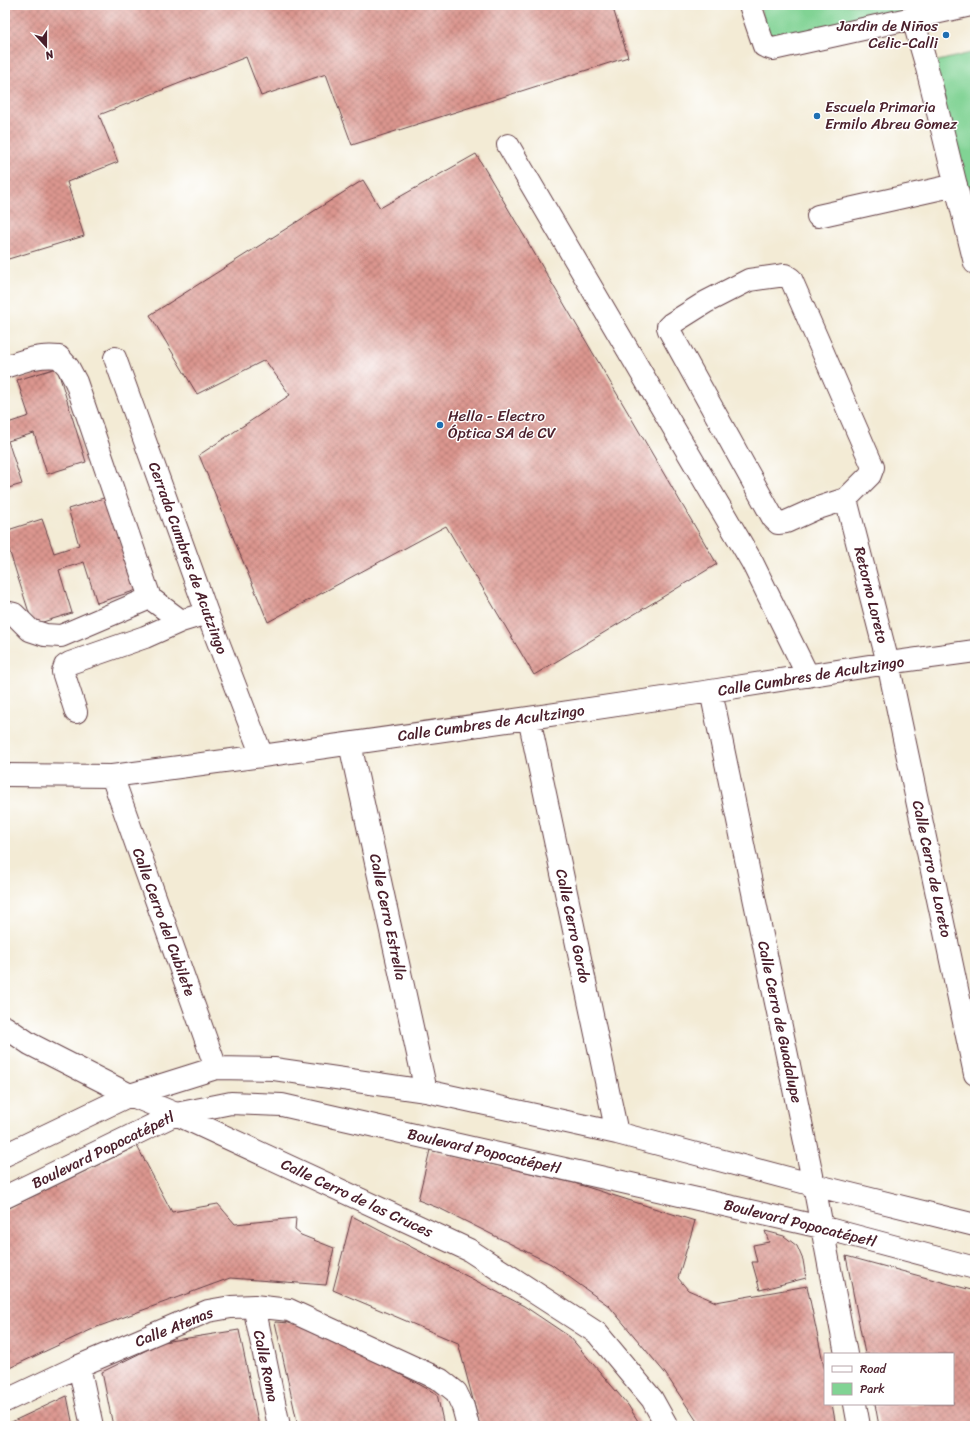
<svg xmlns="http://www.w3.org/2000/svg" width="980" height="1431" font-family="Sriracha,sans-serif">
<defs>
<pattern id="building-cross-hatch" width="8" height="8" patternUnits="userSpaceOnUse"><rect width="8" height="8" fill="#dc968f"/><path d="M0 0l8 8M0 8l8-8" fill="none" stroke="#b47a75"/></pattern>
</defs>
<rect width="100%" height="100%" fill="#fff"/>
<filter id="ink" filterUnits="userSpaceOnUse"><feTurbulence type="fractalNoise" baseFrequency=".025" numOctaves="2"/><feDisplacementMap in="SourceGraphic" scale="8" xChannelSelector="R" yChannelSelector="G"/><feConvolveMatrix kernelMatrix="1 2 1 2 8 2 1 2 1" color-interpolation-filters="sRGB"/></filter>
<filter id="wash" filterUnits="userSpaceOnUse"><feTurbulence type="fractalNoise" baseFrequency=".012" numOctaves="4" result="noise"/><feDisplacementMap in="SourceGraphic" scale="16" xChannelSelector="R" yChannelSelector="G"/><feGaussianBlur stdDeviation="0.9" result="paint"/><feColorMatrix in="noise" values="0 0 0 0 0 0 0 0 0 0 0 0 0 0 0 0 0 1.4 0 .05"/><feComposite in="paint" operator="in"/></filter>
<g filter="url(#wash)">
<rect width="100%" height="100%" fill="#f3ebd5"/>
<path fill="#81d394" stroke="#667960" d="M759,5h184l-173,36z
M975,52v211l-49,-199z"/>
<g id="blocks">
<path fill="url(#building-cross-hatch)" d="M5,5h607l16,52 -276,88 -26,-71 -65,22 -15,-39 -147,58 19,47 -51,20 17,54 -79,24z
M476,154l241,410 -183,111 -88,-149 -178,96 -69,-167 91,-60 -25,-35 -68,34 -47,-79 213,-135 17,28z
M57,368l29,94 -39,12 -13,-41 -26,8 14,43 -17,5v-65l24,-8 -12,-36z
M107,497l30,93 -40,13 -13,-41 -25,8 13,43 -39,12 -28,-88v-6l37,-12 12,34 25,-8 -11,-36z
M137,1146l35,66 46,-8 17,20 61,-6 -1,12 6,5 33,13 -8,37 -96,-7 -133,49 -92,43v-160z
M430,1150l144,33 121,38 -17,57 10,12 28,12 91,-16 18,85v33h7l4,22h-136l-35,-53 -56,-67 -58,-42 -110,-55 -23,-9z
M352,1216l172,90 46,31 58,68 13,21h-161l-22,-83 -125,-53z
M765,1231l19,5 13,10 6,14 3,18 -46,12 -8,-28h5l-4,-17 16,-3z
M846,1256l129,35v135h-96l-4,-22h78v-50h-88z
M275,1322l32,2 130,70 7,32h-146z
M239,1330l20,96h-146l-11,-54 61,-30z
M67,1396l6,30h-68v-1z"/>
</g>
</g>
<g filter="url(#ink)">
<use href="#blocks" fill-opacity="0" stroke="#633e44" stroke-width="1"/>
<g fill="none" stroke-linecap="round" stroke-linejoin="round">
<g stroke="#633e44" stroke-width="24">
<path id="minor" d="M750,5l14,41 9,3 198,-44
M913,19l13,45 49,199
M508,145l244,417 56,114
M818,216l138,-31
M785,275l6,4 82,188 -3,8 -24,24 -31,10 -29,13 -8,1 -5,-5 -104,-188 -1,-3 3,-3 35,-22 43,-22z
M115,358l92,255 55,143
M5,367c21,-7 32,-12 54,-10l9,10 8,15 74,216
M846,499l42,164 87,411
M5,612l9,2 16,16 15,5 16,1 89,-38 31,23 26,-8
M711,691l103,494 32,169
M76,712l-13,-40 2,-6 5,-3 75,-26 36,-16
M529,718l88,415
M350,744l76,347
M5,775l107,1 150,-20 267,-38 182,-27 177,-28 87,-12
M112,776l104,292
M5,1027l25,17 100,51 46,19 293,136 128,83 55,66 15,27
M5,1155l125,-60 86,-27 58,1 152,22 191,42 197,52 161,40
M5,1197l171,-83 55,-11 51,2 539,122 154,41
M254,1306l25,120
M79,1366l13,60
M5,1401l74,-35 129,-55 23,-4 23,-1 35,4 152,70 15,12 7,15 5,19
M855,1404l4,22"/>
</g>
<use href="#minor" stroke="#fff" stroke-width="22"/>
</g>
</g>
<g fill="#1f6fb2" stroke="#fff" stroke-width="1.5">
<circle cx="946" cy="35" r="4"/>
<circle cx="817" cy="116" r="4"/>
<circle cx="440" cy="425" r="4"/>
</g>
<g text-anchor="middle" stroke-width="3" stroke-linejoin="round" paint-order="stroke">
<g font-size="15" fill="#4a1f2b" stroke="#fff" text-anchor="start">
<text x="938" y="31" text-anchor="end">Jardin de Niños<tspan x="938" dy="17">Celic-Calli</tspan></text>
<text x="825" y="112">Escuela Primaria<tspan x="825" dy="17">Ermilo Abreu Gomez</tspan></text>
<text x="448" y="421">Hella - Electro<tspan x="448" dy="17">Óptica SA de CV</tspan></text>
</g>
<g font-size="15" fill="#4a1f2b" stroke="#fff">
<text transform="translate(188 558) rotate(70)" y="5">Cerrada Cumbres de Acutzingo</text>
<text transform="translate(871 595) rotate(76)" y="5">Retorno Loreto</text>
<text transform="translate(811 676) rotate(-9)" y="5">Calle Cumbres de Acultzingo</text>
<text transform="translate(491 723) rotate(-8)" y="5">Calle Cumbres de Acultzingo</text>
<text transform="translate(932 869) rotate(78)" y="5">Calle Cerro de Loreto</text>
<text transform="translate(388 917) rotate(78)" y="5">Calle Cerro Estrella</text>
<text transform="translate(164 922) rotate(70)" y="5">Calle Cerro del Cubilete</text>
<text transform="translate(573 926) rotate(78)" y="5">Calle Cerro Gordo</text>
<text transform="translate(780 1022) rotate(78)" y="5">Calle Cerro de Guadalupe</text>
<text transform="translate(103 1150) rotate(-26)" y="5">Boulevard Popocatépetl</text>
<text transform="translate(484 1151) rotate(13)" y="5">Boulevard Popocatépetl</text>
<text transform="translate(357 1198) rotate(25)" y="5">Calle Cerro de las Cruces</text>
<text transform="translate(800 1223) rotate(14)" y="5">Boulevard Popocatépetl</text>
<text transform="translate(174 1327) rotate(-22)" y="5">Calle Atenas</text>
<text transform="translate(266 1366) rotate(78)" y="5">Calle Roma</text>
</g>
</g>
<rect width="980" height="1431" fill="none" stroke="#fff" stroke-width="20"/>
<rect x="824" y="1353" width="130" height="52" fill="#ffffff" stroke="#b7a5aa"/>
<rect x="832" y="1366" width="20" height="6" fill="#ffffff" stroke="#b7a5aa"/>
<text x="860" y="1373" font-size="12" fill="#4a1f2b">Road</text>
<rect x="832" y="1383" width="20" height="12" fill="#81d394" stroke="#b7a5aa"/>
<text x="860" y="1393" font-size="12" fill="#4a1f2b">Park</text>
<g transform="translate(46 46) rotate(159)" stroke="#ffffff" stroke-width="3" paint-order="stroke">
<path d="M0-3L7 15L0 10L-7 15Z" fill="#4a1f2b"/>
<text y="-6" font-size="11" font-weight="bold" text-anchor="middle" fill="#4a1f2b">N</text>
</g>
</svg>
